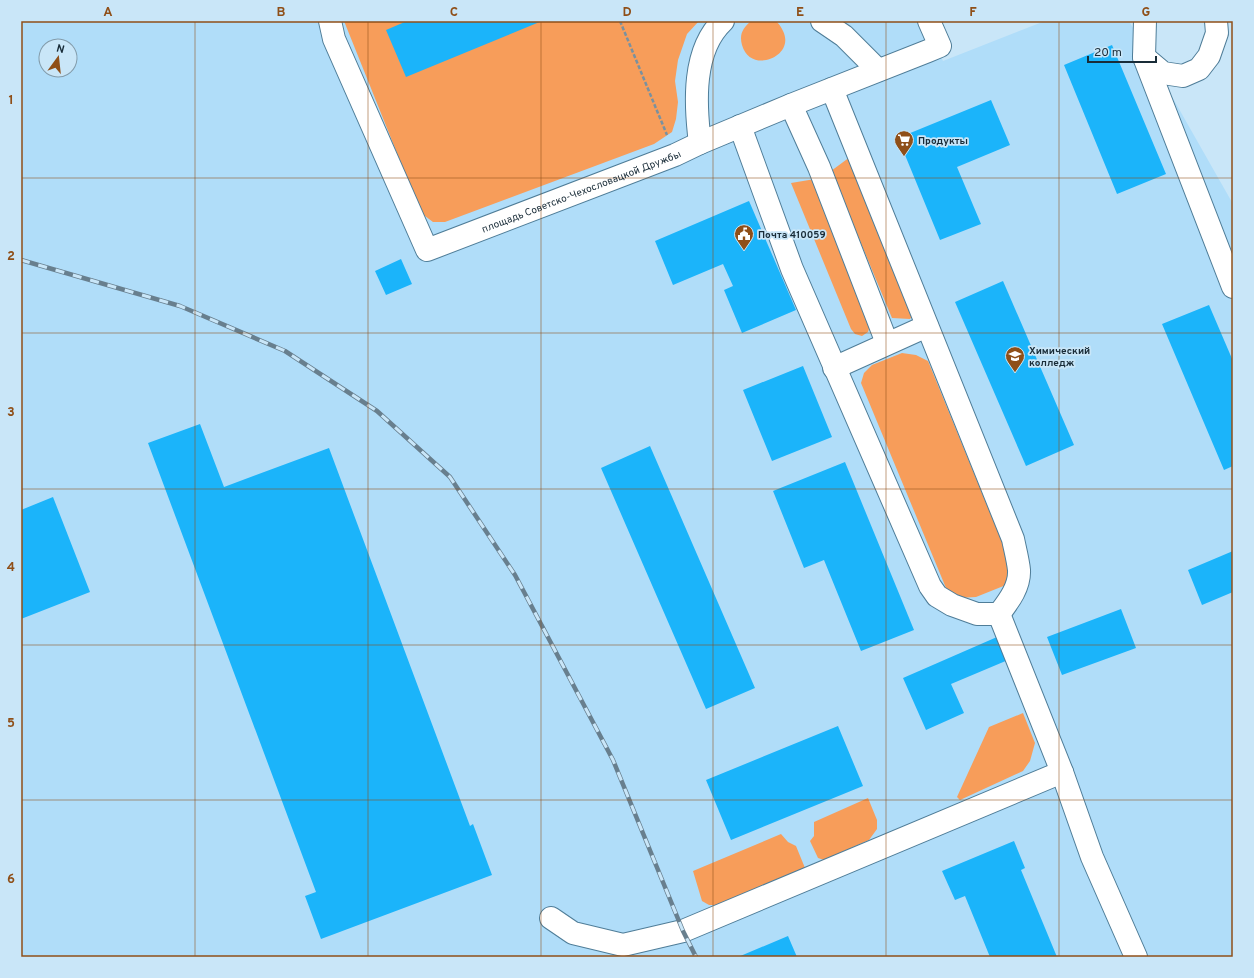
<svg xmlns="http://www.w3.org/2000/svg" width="1254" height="978" font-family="Overpass,sans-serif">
<rect width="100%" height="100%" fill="#c9e6f8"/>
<path fill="#b0ddf9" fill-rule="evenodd" d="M21,21h903l19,40 102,-40h84l104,183v753h-1212zM46,46h24v24h-24z"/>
<path fill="#f79d5a" d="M344,21h355l-12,13 -9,26 -3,21 3,21 -2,17 -4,13 -18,12 -209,78h-12l-12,-9z
M751,21c6,0 19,-2 24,0 4,2 6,6 8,10 13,26 -33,44 -41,14 -3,-11 1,-17 9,-24z
M850,157l65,155 -5,7 -18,-1 -61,-147z
M815,179l57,140 -4,13 -6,4 -7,-2 -4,-5 -60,-146z
M902,353l14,2 12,6 81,198 1,17 -4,9 -30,12 -18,1 -12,-10 -85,-205 3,-10 8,-8z
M1023,713l12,30 -5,18 -7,10 -63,29 -3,-3 32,-70z
M868,798l9,22v9l-8,11 -45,20 -6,-2 -8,-17 4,-5v-14z
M781,834l7,8 8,4 9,22 -89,37h-7l-7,-4 -9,-30z"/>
<path fill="#1bb4fa" d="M407,21h135l-136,56 -20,-47z
M1112,45l54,129 -49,20 -53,-129z
M991,100l19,45 -53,22 24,57 -41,16 -42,-102z
M749,201l47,109 -54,23 -18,-43 9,-4 -10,-22 -50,21 -18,-44z
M401,259l11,25 -26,11 -11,-24z
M1003,281l71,164 -48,21 -71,-164z
M1209,305l24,56v105l-9,4 -62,-146z
M803,366l29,71 -60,24 -29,-71z
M200,424l24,63 105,-39 141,378 3,-2 19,51 -171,64 -16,-43 11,-4 -168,-449z
M650,446l105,242 -49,21 -105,-241z
M845,462l69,168 -53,21 -37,-91 -20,8 -31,-77z
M53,497l37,95 -69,27v-109z
M1233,551v41l-31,13 -14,-35z
M1121,609l15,39 -74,27 -15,-38z
M997,637l11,23 -57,24 13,29 -38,17 -23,-52z
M838,726l25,60 -132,54 -25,-60z
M1014,841l11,27 -4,2 36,87h-67l-25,-61 -10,4 -13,-29z
M788,936l9,21h-59z"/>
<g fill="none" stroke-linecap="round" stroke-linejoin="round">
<g stroke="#4f7d98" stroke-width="24">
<g id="minor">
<path id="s1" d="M330,21l4,18 93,211 248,-95 25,-12 91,-38 137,-54 12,-5 -11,-25"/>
<path d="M822,21l22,15 34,34"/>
<path d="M1145,21l-1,36 89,230"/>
<path d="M1144,57l19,16 20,3 16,-7 10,-13 8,-23 -1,-12"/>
<path d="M832,89l181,450c2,10 5,21 6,31 1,17 -11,32 -20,44"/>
<path d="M791,105l28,62 68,176"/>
<path d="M740,126l52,143 138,317 7,10 15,9 25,9h22"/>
<path d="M700,143c-5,-39 -8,-93 23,-122"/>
<path d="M834,368l93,-42"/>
<path d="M999,614l63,158 30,85 44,100"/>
<path d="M551,918l22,15 50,12 60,-14 379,-159"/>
</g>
</g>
<path stroke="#7991a0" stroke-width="2.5" stroke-dasharray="4 2" stroke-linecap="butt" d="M620,21l47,114"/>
<use href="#minor" stroke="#fff" stroke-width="22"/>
<g stroke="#687f8e" stroke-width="4.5">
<path id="rail" d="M21,260l159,46 105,45 92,60 73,66 65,98 98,185 70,171 13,26"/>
</g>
<use href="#rail" stroke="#c9e6f8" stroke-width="3" stroke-dasharray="9" stroke-linecap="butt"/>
</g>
<path fill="none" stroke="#8f4f18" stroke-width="1" stroke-opacity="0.55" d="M195,21v936M368,21v936M541,21v936M713,21v936M886,21v936M1059,21v936M21,178h1212M21,333h1212M21,489h1212M21,645h1212M21,800h1212"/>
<defs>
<g id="supermarket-pin" transform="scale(1)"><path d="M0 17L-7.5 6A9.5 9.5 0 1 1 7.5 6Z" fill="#8f4f18" stroke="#c9e6f8"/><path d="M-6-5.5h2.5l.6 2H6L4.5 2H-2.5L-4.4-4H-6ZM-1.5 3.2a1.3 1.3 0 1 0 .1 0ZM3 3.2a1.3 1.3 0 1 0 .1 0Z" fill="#fff"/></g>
<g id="civic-pin" transform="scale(1)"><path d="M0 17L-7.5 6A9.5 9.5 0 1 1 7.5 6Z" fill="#8f4f18" stroke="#c9e6f8"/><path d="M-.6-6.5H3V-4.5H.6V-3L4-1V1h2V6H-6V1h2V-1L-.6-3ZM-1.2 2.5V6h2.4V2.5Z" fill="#fff"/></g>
<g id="university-pin" transform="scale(1)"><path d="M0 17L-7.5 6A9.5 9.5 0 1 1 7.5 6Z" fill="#8f4f18" stroke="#c9e6f8"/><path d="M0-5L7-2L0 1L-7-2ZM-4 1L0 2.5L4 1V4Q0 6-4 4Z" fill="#fff"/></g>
</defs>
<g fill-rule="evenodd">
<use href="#supermarket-pin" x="904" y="140"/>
<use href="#civic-pin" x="744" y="234"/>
<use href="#university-pin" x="1015" y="356"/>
</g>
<g text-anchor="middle" stroke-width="3.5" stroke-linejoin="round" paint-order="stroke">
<g font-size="10" font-weight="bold" fill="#192c38" stroke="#c9e6f8" text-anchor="start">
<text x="918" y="144">Продукты</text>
<text x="758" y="238">Почта 410059</text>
<text x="1029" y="354">Химический<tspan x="1029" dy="12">колледж</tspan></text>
</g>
<g font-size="10" fill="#192c38" stroke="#c9e6f8">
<text dy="4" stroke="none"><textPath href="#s1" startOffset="414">площадь Советско-Чехословацкой Дружбы</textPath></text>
</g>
</g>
<rect width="1254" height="978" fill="none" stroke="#c9e6f8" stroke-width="44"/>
<g transform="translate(58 58) rotate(15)"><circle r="19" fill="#c9e6f8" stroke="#839cab"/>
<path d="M0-3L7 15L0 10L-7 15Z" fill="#8f4f18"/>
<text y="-6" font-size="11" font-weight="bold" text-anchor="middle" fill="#192c38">N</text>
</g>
<path d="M1088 56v6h68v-6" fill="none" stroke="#192c38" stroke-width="2"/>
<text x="1094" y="56" font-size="12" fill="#192c38" stroke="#c9e6f8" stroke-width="3" paint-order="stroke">20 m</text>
<rect x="22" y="22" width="1210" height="934" fill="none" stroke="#8f4f18" stroke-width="1.5"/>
<g font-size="13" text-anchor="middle" font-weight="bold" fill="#8f4f18">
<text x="108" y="16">A</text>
<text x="281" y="16">B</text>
<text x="454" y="16">C</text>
<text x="627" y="16">D</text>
<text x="800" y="16">E</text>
<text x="973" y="16">F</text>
<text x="1146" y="16">G</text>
<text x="11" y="104">1</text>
<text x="11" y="260">2</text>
<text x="11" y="416">3</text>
<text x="11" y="571">4</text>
<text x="11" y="727">5</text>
<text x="11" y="883">6</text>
</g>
</svg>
